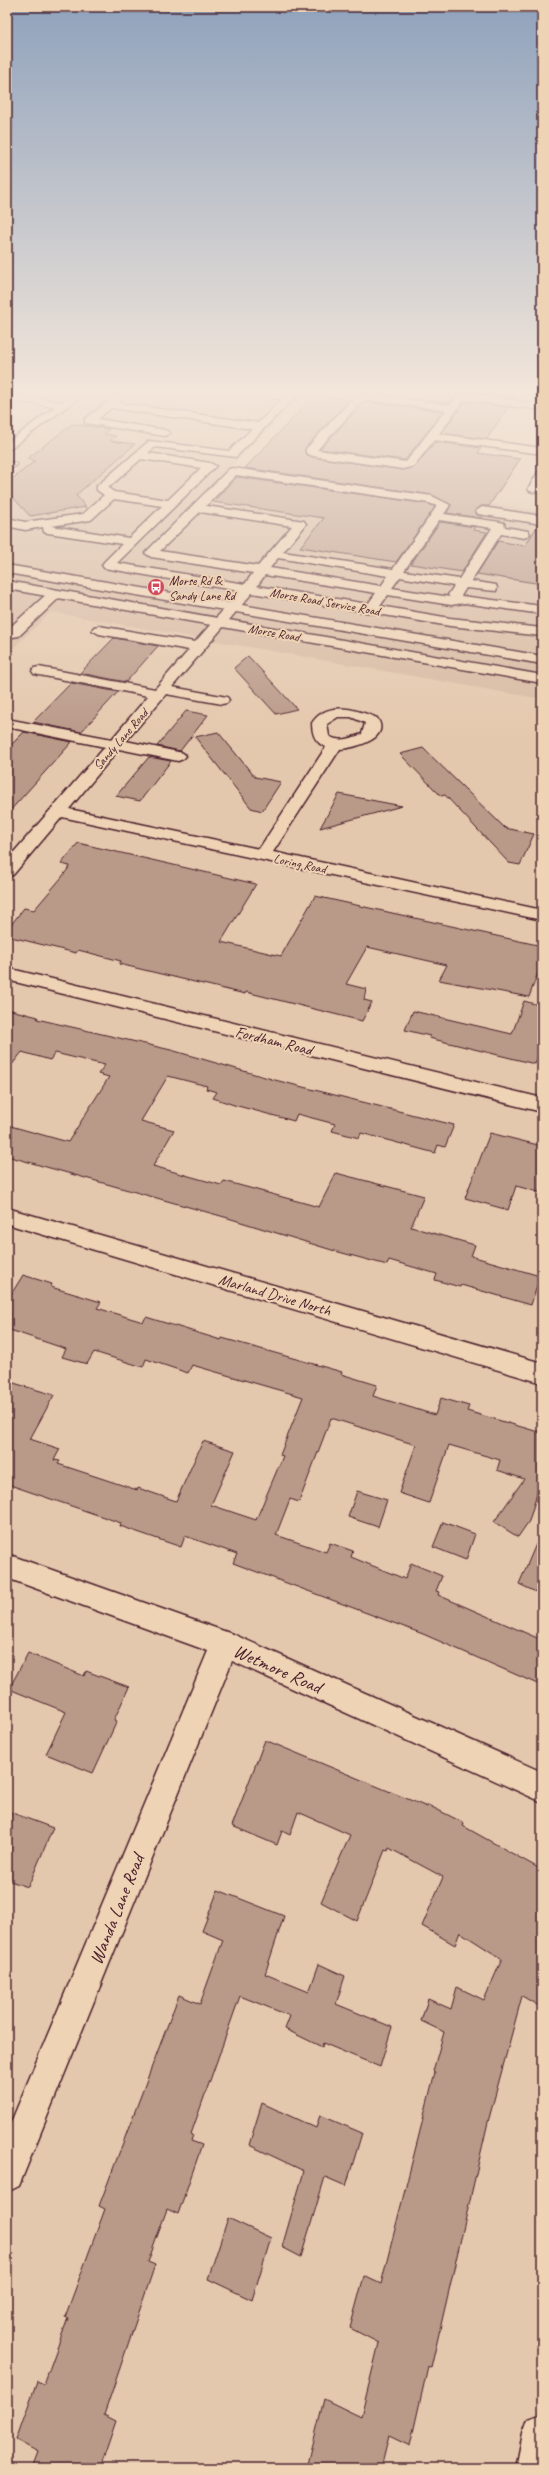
<svg xmlns="http://www.w3.org/2000/svg" width="549" height="2475" font-family="Caveat,sans-serif">
<rect width="100%" height="100%" fill="#e4c8ad"/>
<filter id="ink" filterUnits="userSpaceOnUse"><feTurbulence type="fractalNoise" baseFrequency=".025" numOctaves="2"/><feDisplacementMap in="SourceGraphic" scale="8" xChannelSelector="R" yChannelSelector="G"/><feConvolveMatrix kernelMatrix="1 2 1 2 8 2 1 2 1" color-interpolation-filters="sRGB"/></filter>
<g filter="url(#ink)">
<path fill="#d7baa2" d="M7,394h299l-76,73 312,44v188l-491,-87 -44,42z"/>
<path fill="#b99988" stroke="#4a1f2b" d="M422,394h35l-8,9 -32,-4z
M477,394h39l-3,5z
M315,395l34,5 -44,48v6l7,3 91,13 12,-3 20,-25 46,6 -3,5 42,6 -31,47h-8l-6,5 2,4 5,1 -1,2 -34,-5 4,-8 -19,-10 -187,-27z
M365,402l45,6 33,3 -38,49 -85,-11z
M465,402l43,5 -21,32 -45,-6z
M72,424l37,5 -5,5 12,2 -6,5 25,3 -59,51 10,12 -56,9 -23,-25v-8l28,-22 -8,-2z
M237,477l192,27 6,3 -39,55 -96,-15 24,-29 -111,-16z
M440,522l35,5 -2,3 14,2 -25,40 -51,-8z
M538,525h4v59l-65,-10 21,-33 27,5z
M114,638l44,8 -32,36 -46,-9z
M248,656l49,53 -21,5 -42,-46z
M71,683l47,9 -37,40 -48,-10z
M186,711l22,4 -28,36 -23,-5z
M24,732l48,10 -65,72v-65z
M218,732l37,45 26,5 -19,29 -11,-3 -56,-71z
M423,748l82,80 29,6 -14,31 -11,-2 -64,-68 -4,1 -41,-42z
M149,757l22,4 -31,40 -24,-5z
M339,794l63,12 -82,22z
M78,843l178,41 -35,58 60,14 34,-60 227,50v16l-13,35 -90,-17 8,-15 -80,-18 -21,37 20,5 -2,11 8,2 -10,19 -116,-29 -1,2 -126,-30 2,-3 -43,-11 -2,3 -69,-17v-6l17,-22 10,2 28,-33 8,-11 -9,-2z
M524,1001l18,5v39l-7,19 -106,-26 1,-2 -25,-6 8,-19 99,23z
M7,1009l31,8 -1,2 134,31 104,30 179,45 -9,22 -7,-2 -3,8 -74,-20 -2,5 -27,-7 3,-7 -38,-10 -3,7 -60,-16 -21,-7 4,-6 -11,-3 1,-3 -39,-10 -27,45 33,9 -21,36 68,19 3,-4 95,26 17,-34 88,23 -13,31 64,18 -4,11 69,20 -9,29 -70,-20 -1,2 -25,-7 2,-6 -48,-14 -2,5 -52,-14 -107,-33 -221,-62v-31l61,17 41,-65 -11,-3 7,-9 -50,-12 -5,7 -28,-8 -15,19z
M490,1133l52,13v47l-26,-7 -8,24 -43,-12z
M23,1275l29,9 -1,3 50,15 -4,6 46,14 3,-5 75,23 1,-2 120,34 -1,2 36,11 -4,11 62,19 6,-17 28,8 -2,5 75,22v52l-2,-1 -11,37 -11,16 -24,-15 30,-43 -27,-9 3,-10 -51,-15 -20,58 -30,-10 17,-48 -85,-27 -32,84 -9,-3 -14,36 50,17 4,-9 23,8 -2,6 54,22 6,-16 31,13 -6,15 3,1 -1,3 104,45v46l-119,-52 -190,-71 4,-9 -52,-18 -4,11 -61,-21 1,-3 -114,-39v-103l47,14 -24,44 30,10 -6,11 6,1 -2,3 79,26 1,-2 38,13 27,-60 32,10 -24,54 45,15 27,-64 -3,-1 23,-58 -111,-32 -4,8 -42,-14 -3,8 -49,-15 -7,12 -25,-7 4,-8 -59,-20v-28z
M357,1491l30,9 -9,27 -30,-10z
M443,1522l32,12 -9,26 -33,-13z
M542,1530v65l-23,-11z
M28,1653l56,23 2,-5 43,16 -15,33 3,1 -24,52 -47,-19 20,-42 -57,-23z
M265,1740l162,67 1,-2 36,18 -1,3 79,44v138l-20,-12 -34,126 -57,246 -3,-2 -18,80 -21,-10 -8,32h-74l17,-69 37,18 18,-74 -29,-15 14,-52 17,8 54,-212 -2,-1 11,-39 -23,-11 7,-22 23,10 6,-22 27,13 18,-41 -42,-27 -5,13 -33,-19 21,-49 -54,-29 -1,3 -3,-1 -28,71 -36,-19 29,-67 -52,-23 -8,23 -8,-4 -5,14 -45,-19z
M7,1811l46,17 -25,59 -21,-7z
M218,1890l66,26 -19,58 44,18 10,-28 26,12 -9,28 56,23 -12,40 -57,-24 -1,4 -37,-18 5,-13 -50,-20 -49,138 2,1 -2,6 11,4 -24,69 -11,-5 -19,53 7,3 -51,150 12,6 -16,47h-68l6,-16 -22,-12 21,-59 7,3 24,-66 -3,-1 40,-108 -6,-3 80,-211 21,9 23,-64 -21,-9z
M262,2103l54,25 4,-13 42,18 -16,53 -21,-9 -24,80 -19,-10 22,-76 -55,-26z
M228,2218l43,20 -19,62 -44,-21z"/>
<g fill="none" stroke-linecap="round" stroke-linejoin="round">
<g stroke="#4a1f2b" stroke-width="3">
<path id="minor" d="M7,394l55,8 11,-8h11l-77,57v-8l48,-36 -48,-7z
M118,394h11l-11,9 140,20 24,-24 -18,-2 -5,-3h28l8,3 -59,60 -81,-10 -7,6 62,10 6,3 -99,97 128,21 8,-11 -102,-16 -6,-4 84,-84 4,-1 199,28 18,9 -6,9 56,8 4,1 1,4 23,4 2,3 -6,4 -23,-4 -30,47 25,4 1,3 -1,3 -30,-3 -5,8 81,10v8l-78,-11 -13,2 -63,-10 -8,11 70,12 92,10v8l-92,-10 -198,-33 -80,94 55,10 2,3 -2,3 -5,1 -56,-10 -40,47 57,12 3,3 -3,3 -5,2 -59,-12 -50,60 190,40 67,-102c-11,-4 -14,-13 -14,-24 15,-23 44,-14 65,-5 15,21 -23,30 -37,31l-67,103 269,58v10l-480,-103 -49,58 -6,1v-16l98,-113 -98,-20v-8l105,20 36,-43 -114,-22 -2,-3 2,-3 5,-1 116,22 34,-39 -90,-16 -7,-4 2,-3 5,-1 96,16 45,-51 -136,-23 -2,-3 2,-3 18,-18 -74,-11 -4,-1 -1,-5 -18,3 -18,-4v-8l18,4 58,-8 21,-19 -7,-5v-4l52,-45 80,10 23,-22 -141,-21 -13,11 67,11 5,3 -5,3 -80,-13v-4zM141,459l60,9 -33,32 -54,-8 -6,-4zM236,475l193,28 8,3 -44,63 -110,-17 21,-25 2,-3 -2,-3 -98,-15zM114,499l48,7 -33,32 -78,-12 40,-6zM200,512l92,14 -34,40 -98,-15zM439,520l53,8 -33,51 -55,-8zM278,558l110,18 -7,10 -111,-18zM265,575l111,18 -8,11 -111,-18zM400,577l54,9 -6,9 2,2 -58,-9zM338,717h13l14,6 -3,11c-10,4 -23,9 -33,2l-2,-12z
M365,394l85,11 9,-11h10l73,10v6l-78,-10 -25,34 103,14v6l-108,-14 -20,26 -11,3 -90,-13 -7,-3v-4l47,-51zM366,400l80,10 -40,52 -89,-12 44,-48z
M7,462l8,1 2,2 -10,6z
M542,471l-2,18 -6,3 -4,-1 -2,-2 10,-17z
M482,507l60,9v8l-64,-10 -2,-3z
M55,590l5,1 2,3 -2,3 -41,39 -12,2v-8l43,-39z
M7,968l535,130v14l-535,-132z
M7,1208l535,155v20l-535,-159z
M7,1554l228,81 307,137v30l-310,-141 -213,525 -12,6v-60l201,-481 -201,-73z
M542,2414v54h-26l7,-35 5,-14z"/>
</g>
<g stroke="#4a1f2b" stroke-width="3">
<path id="major" d="M7,565l535,91v8l-535,-91z
M7,581l535,94v8l-535,-94z"/>
</g>
<use href="#minor" fill="#eed3b5" fill-rule="evenodd"/>
<use href="#major" fill="#eed3b5" fill-rule="evenodd"/>
</g>
</g>
<linearGradient id="sky" x2="0" y2="1"><stop stop-color="#8fa2bc"/><stop offset="0.53" stop-color="#f3e6da"/><stop offset="1" stop-color="#f3e6da" stop-opacity="0"/></linearGradient>
<rect width="549" height="740" fill="url(#sky)"/>
<defs>
<g id="bus-disc" transform="scale(0.9)"><circle r="9.5" fill="#d1495b" stroke="#eed3b5"/><path d="M-5-6H5V4H4V6H2V4H-2V6H-4V4H-5ZM-3.5-4V0h7V-4ZM-3.5 1.2v1.5H-2V1.2ZM2 1.2v1.5H3.5V1.2Z" fill="#fff"/></g>
</defs>
<g fill-rule="evenodd">
<use href="#bus-disc" x="156" y="587"/>
</g>
<g text-anchor="middle" stroke-width="4" stroke-linejoin="round" paint-order="stroke">
<g font-size="13" fill="#4a1f2b" stroke="#eed3b5" text-anchor="start">
<text x="169" y="585">Morse Rd &amp;<tspan x="169" dy="15">Sandy Lane Rd</tspan></text>
</g>
<g font-size="13" fill="#4a1f2b" stroke="#eed3b5">
<text transform="translate(325 601) rotate(10)" y="5">Morse Road Service Road</text>
<text transform="translate(274 632) rotate(10)" y="5">Morse Road</text>
<text transform="translate(120 739) rotate(-49)" y="5">Sandy Lane Road</text>
<text transform="translate(300 863) rotate(12)" y="5">Loring Road</text>
</g>
<g font-size="16" fill="#4a1f2b" stroke="#eed3b5">
<text transform="translate(274 1040) rotate(14)" y="6">Fordham Road</text>
<text transform="translate(275 1294) rotate(16)" y="6">Marland Drive North</text>
</g>
<g font-size="19" fill="#4a1f2b" stroke="#eed3b5">
<text transform="translate(278 1668) rotate(24)" y="7">Wetmore Road</text>
<text transform="translate(116 1909) rotate(-68)" y="7">Wanda Lane Road</text>
</g>
</g>
<rect width="549" height="2475" fill="none" stroke="#eed3b5" stroke-width="24"/>
<rect x="12" y="12" width="525" height="2451" fill="none" stroke="#4a1f2b" stroke-width="1.5" filter="url(#ink)"/>
</svg>
